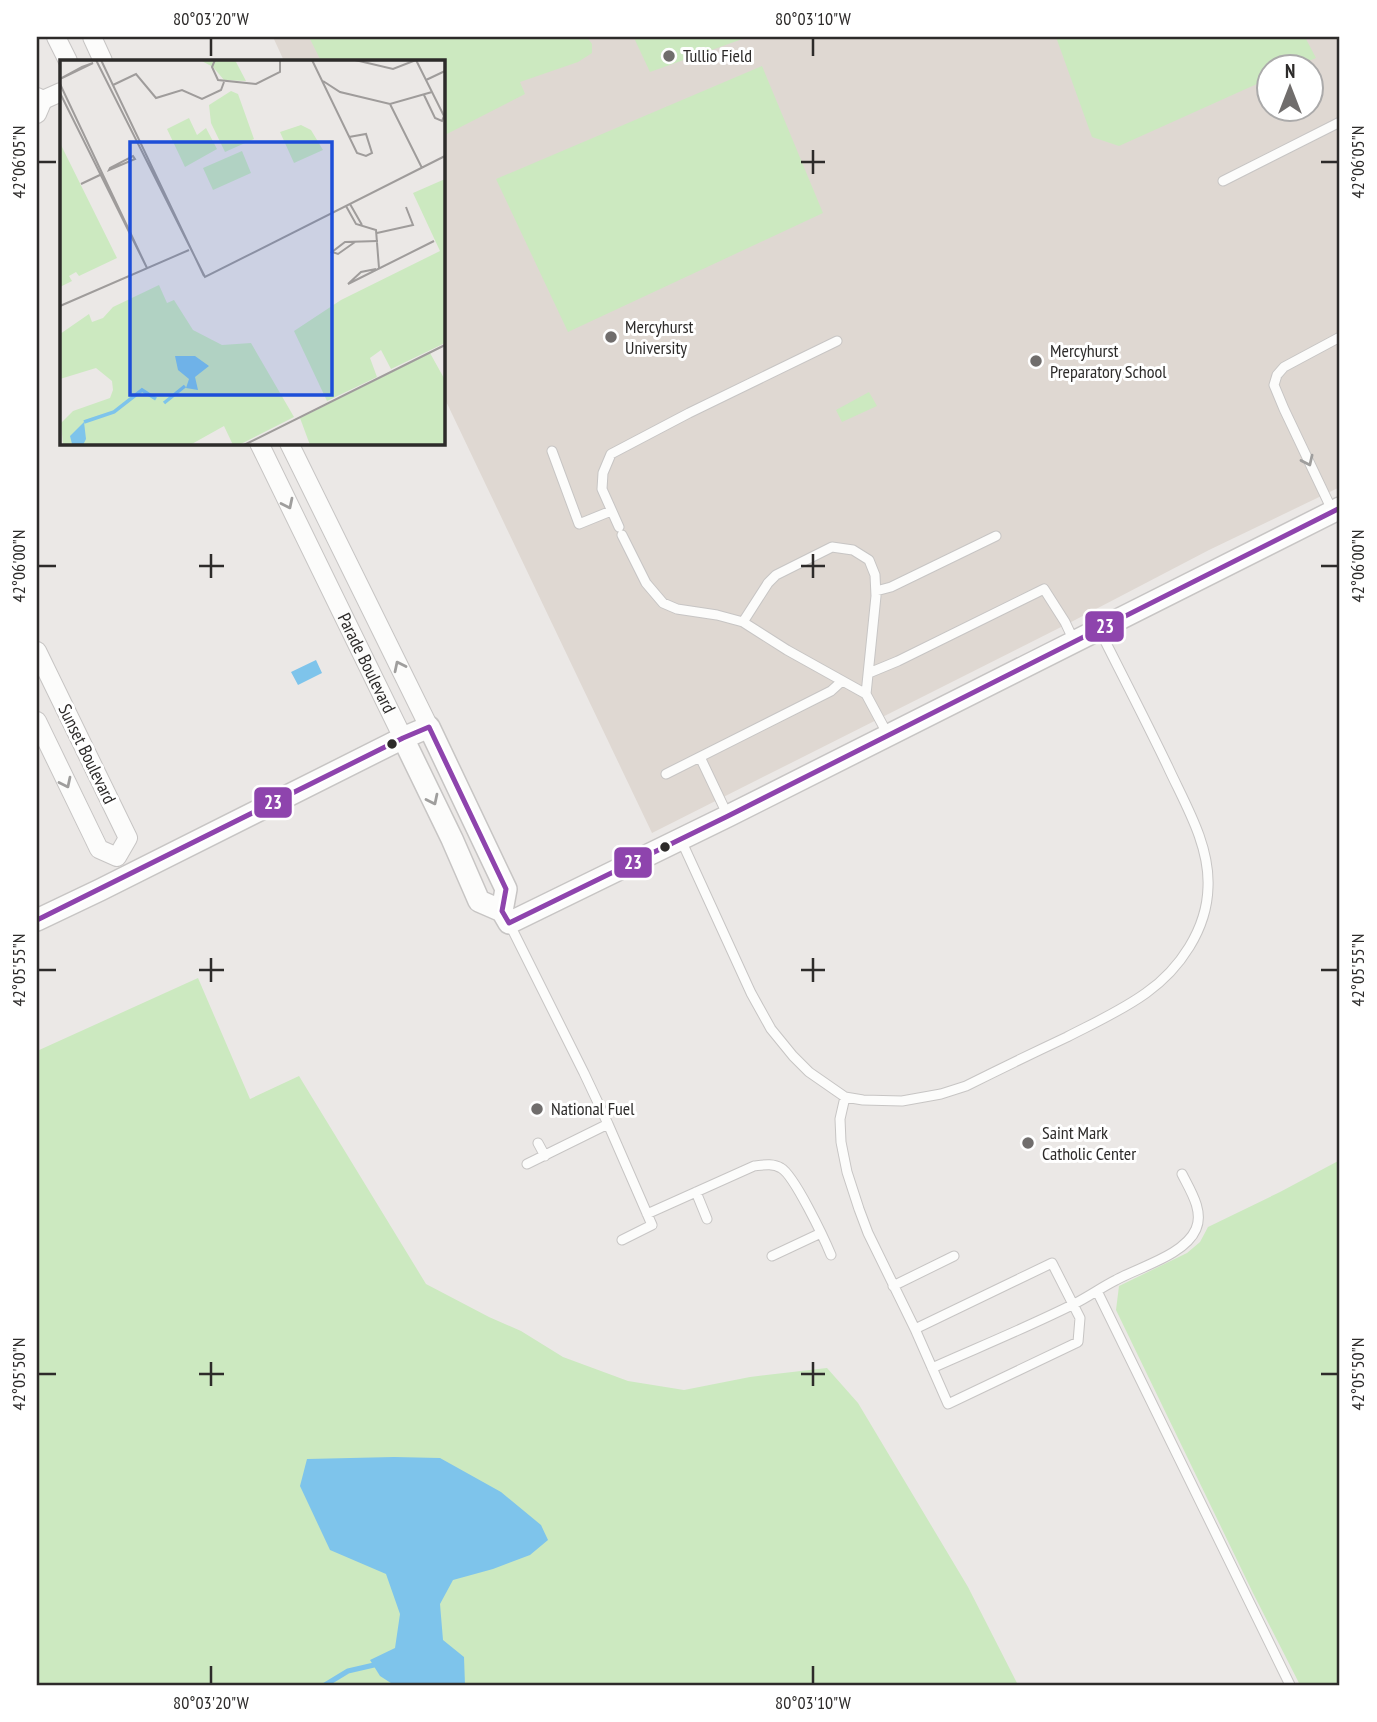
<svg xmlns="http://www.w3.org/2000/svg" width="1377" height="1722" font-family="'PT Sans Narrow',sans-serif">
<rect width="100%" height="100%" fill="#ebe8e6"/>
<path fill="#dfd8d2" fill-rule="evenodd" d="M273,37h1067v450l-131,63 -134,70 -423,213 -209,-438v-334h-159zM1268,66h42v42h-42z"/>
<path fill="#cce9c0" d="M309,37h278l5,7v9l-14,9 -58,20 5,12 -82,42v-75h-122z
M636,37h112l-98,35 -15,-32z
M1056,37h249l11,21 -20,8h-28v13l-149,67 -27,-9z
M762,66l61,147 -255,119 -72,-153z
M869,392l8,14 -35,16 -6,-12z
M198,978l52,121 49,-23 127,208 63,33 32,14 42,26 65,24 56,9 66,-13 77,-9 31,35 110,184 50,98h-981v-634z
M1340,1160v525h-40l-47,-92 -137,-283 3,-24 68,-33 13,-11 8,-15 72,-35z"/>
<path fill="#7ec4eb" d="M316,660l6,13 -24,12 -7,-13z
M394,1457l46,1 61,34 40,33 7,15 -18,15 -37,14 -40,11 -13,24 3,36 21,17 1,28h-71l-14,-9 -10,-16 25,-12 5,-34 -14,-40 -56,-24 -30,-64 7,-27z"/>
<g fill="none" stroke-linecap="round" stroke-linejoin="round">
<path stroke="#7ec4eb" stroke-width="5" d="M325,1685l23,-14 26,-6"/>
<g stroke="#c7c5c4" stroke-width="11">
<path id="service" d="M1223,181l117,-59
M552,451l27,73 32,-13
M1332,510l-48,-101 -10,-24 3,-10 7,-8 56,-30
M619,527l-17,-38 1,-16 8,-19 78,-41 148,-72
M622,535l24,48 17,20 14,6 40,6 26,7
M876,591l15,-4 105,-51
M869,673l29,-12 146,-72 21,33 9,19
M866,694l-79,-44 -44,-28 25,-39 8,-8 56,-28 21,3 16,10 6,15 1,21 -10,98 22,41
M700,757l28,59
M666,774l165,-83 11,-10
M681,840l70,153 20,36 22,27 16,16 36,25 18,3 39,1 39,-7 25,-8c34,-17 67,-33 101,-49 27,-14 54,-26 79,-44 34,-24 61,-64 62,-106 2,-42 -23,-83 -40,-120 -22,-46 -46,-92 -69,-138
M510,925l74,148 24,51 -81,40
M845,1097l-5,22 1,23 6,30 12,37 9,24 47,96 33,75 130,-62 2,-24 -28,-55 -137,66
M608,1124l44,101 -30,15
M538,1143l7,13
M696,1192l11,27
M647,1214l107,-48c9,-1 19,-3 27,2 13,7 43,70 50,87
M772,1256l49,-23
M893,1286l61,-30
M1097,1291l193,394
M932,1368c47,-21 96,-41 142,-64 14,-7 28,-17 42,-24 23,-13 69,-25 80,-51 8,-18 -6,-39 -14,-55"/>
</g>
<g stroke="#c7c5c4" stroke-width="20">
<g id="minor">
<path d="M56,37l12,24"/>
<path d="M92,37l11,24"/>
<path d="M37,97l6,3 -6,14"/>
<path d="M43,100l18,-8"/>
<path id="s1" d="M259,443l144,295"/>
<path d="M289,443l140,284"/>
<path d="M37,651l91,187 -11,19 -18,-8 -62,-128"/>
</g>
</g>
<g stroke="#c7c5c4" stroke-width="24">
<path id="tertiary" d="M403,738l49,101 27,62 23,10
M37,920l63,-30 303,-152 26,-11 77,162 -4,22 7,12 219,-107 612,-308"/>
</g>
<use href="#service" stroke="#fcfcfb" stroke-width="9"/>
<use href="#minor" stroke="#fcfcfb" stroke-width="18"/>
<use href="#tertiary" stroke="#fcfcfb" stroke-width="21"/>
<g stroke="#fff" stroke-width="10">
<path id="bus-1" d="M37,920l366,-182 26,-11 77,162 -4,22 7,12 219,-107 612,-308"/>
</g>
<use href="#bus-1" stroke="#8e44ad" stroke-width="5"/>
</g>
<defs><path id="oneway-chevron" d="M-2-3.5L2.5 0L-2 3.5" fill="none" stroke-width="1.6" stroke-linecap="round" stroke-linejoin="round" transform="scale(1.75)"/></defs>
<g stroke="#9f9e9d">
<use href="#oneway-chevron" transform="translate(1308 461) rotate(65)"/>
<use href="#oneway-chevron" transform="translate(288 504) rotate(64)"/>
<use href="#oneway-chevron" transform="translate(399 666) rotate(-116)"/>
<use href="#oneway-chevron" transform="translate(66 783) rotate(64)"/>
<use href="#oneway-chevron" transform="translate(433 800) rotate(64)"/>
</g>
<path fill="none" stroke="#2d2b2a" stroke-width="2.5" d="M211,38v18M813,38v18M813,150v24M38,162h18M801,162h24M1321,162h17M211,554v24M813,554v24M38,566h18M199,566h25M801,566h24M1321,566h17M211,958v24M813,958v24M38,970h18M199,970h25M801,970h24M1321,970h17M211,1362v24M813,1362v24M38,1374h18M199,1374h25M801,1374h24M1321,1374h17M211,1666v18M813,1666v18"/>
<g fill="#706d6c" stroke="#fff" stroke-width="2.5">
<circle cx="669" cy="56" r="7"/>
<circle cx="611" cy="337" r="7"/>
<circle cx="1036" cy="361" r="7"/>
<circle cx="537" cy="1109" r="7"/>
<circle cx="1028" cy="1143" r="7"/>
</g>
<g fill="#2d2b2a" stroke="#fff" stroke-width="2.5">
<circle cx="392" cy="744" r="6"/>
<circle cx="665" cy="847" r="6"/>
</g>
<g text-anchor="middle" stroke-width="6" stroke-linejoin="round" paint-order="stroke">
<g font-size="18" fill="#2d2b2a" stroke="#fff" text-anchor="start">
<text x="683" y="62">Tullio Field</text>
<text x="625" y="333">Mercyhurst<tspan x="625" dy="21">University</tspan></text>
<text x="1050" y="357">Mercyhurst<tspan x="1050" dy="21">Preparatory School</tspan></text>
<text x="551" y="1115">National Fuel</text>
<text x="1042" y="1139">Saint Mark<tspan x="1042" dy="21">Catholic Center</tspan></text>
</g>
<g font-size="18" fill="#2d2b2a" stroke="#fff">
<text dy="6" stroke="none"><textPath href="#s1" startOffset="245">Parade Boulevard</textPath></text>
<text transform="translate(87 754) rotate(64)" y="6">Sunset Boulevard</text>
</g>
</g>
<g transform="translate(60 60)">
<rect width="385" height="385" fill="#ebe8e6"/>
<path d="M140,0h35l11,21 -22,-1 -11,-13zM171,31l7,3 16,45 -29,13 -14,-29 -2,-18zM129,58l8,17 9,-7 11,21 -32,18 -18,-38zM241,65l10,5 12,20 -29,13 -14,-31zM0,83l57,115 -38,18 -3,-4 -7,4 3,5 -12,6zM182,91l9,22 -38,17 -10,-22zM385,119v164l-54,26 -10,-19 -11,8 7,19 -50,24 -33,-70 47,-31 99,-49 -27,-58zM99,225l8,18 7,-3 19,30 29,15 29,-2 43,74 -55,28h-6l-9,-19 -34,19h-127l-2,-22 12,-12 37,-13 3,-8 -1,-9 -16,-13 -36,11v-45l29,-20 3,8 11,-4 10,-11zM370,293l15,27v65h-135l-10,-27z" fill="#cce9c0"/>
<path d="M115,296h20l14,10 -14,11 3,13 -12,-2 3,-9 -11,-9zM24,362l2,17 -3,6 -11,-1 -2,-8z" fill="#7ec4eb"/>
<path fill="none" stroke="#7ec4eb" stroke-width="3.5" d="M104,343l21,-17M24,362l30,-10 28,-22 14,9"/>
<path fill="none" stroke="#9f9c9b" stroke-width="2" d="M36,0l109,217 240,-121M41,0l103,216M155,0l-3,7 6,13 38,4 24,-12v-12M252,0l45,93 9,3 6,-3 -6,-19 -17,3M295,0l38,9 23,-9M356,0l28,56 -2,5 -7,-3 -11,-23M0,19l22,-12 11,-4 -31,15M366,20l19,-9M263,21l17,11 50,12 42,-12M0,24l87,184 -87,-175M53,25l23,-11 20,24 26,-8 20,9 19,-9 3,-8M330,44l32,64M73,96l2,3 -26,11 1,-2zM21,124l21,-10M290,144l12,21M286,146l10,18 20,6 3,38M317,173l36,-8 -7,-18M295,182l-17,12 -6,-2 13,-10 33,-1M316,209l-15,3 -13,12 86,-43M0,246l129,-56M184,385l201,-100"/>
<path fill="#1d4ed8" fill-opacity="0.15" stroke="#1d4ed8" stroke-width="3.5" d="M70,82h202v253h-202z"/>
<rect width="385" height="385" fill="none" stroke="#2d2b2a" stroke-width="3.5"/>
</g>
<g stroke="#fff" stroke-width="2.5">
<rect x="1084" y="610" width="41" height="33" rx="7" fill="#8e44ad"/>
<rect x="253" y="786" width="40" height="33" rx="7" fill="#8e44ad"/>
<rect x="613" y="846" width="40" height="33" rx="7" fill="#8e44ad"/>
</g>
<g font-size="19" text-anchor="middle" font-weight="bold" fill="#fff">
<text x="1105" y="633">23</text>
<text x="273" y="809">23</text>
<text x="633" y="869">23</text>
</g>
<rect width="1377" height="1722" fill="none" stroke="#ffffff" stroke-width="77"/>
<g transform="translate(1290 88)"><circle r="33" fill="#ffffff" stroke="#abaaaa" stroke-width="2"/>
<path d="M0-5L12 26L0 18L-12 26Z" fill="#706d6c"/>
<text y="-10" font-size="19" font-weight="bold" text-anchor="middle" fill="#2d2b2a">N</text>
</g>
<rect x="38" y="38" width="1300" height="1646" fill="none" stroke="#2d2b2a" stroke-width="2.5"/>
<g font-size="18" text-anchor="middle" fill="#2d2b2a">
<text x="211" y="25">80°03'20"W</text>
<text x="813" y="25">80°03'10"W</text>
<text transform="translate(19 162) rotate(-90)" y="6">42°06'05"N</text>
<text transform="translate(1358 162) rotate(-90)" y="6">42°06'05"N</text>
<text transform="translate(19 566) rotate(-90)" y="6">42°06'00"N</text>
<text transform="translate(1358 566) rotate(-90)" y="6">42°06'00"N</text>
<text transform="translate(19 970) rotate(-90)" y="6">42°05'55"N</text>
<text transform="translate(1358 970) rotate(-90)" y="6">42°05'55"N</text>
<text transform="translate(19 1374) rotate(-90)" y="6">42°05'50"N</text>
<text transform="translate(1358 1374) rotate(-90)" y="6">42°05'50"N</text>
<text x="211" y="1709">80°03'20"W</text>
<text x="813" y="1709">80°03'10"W</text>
</g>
</svg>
